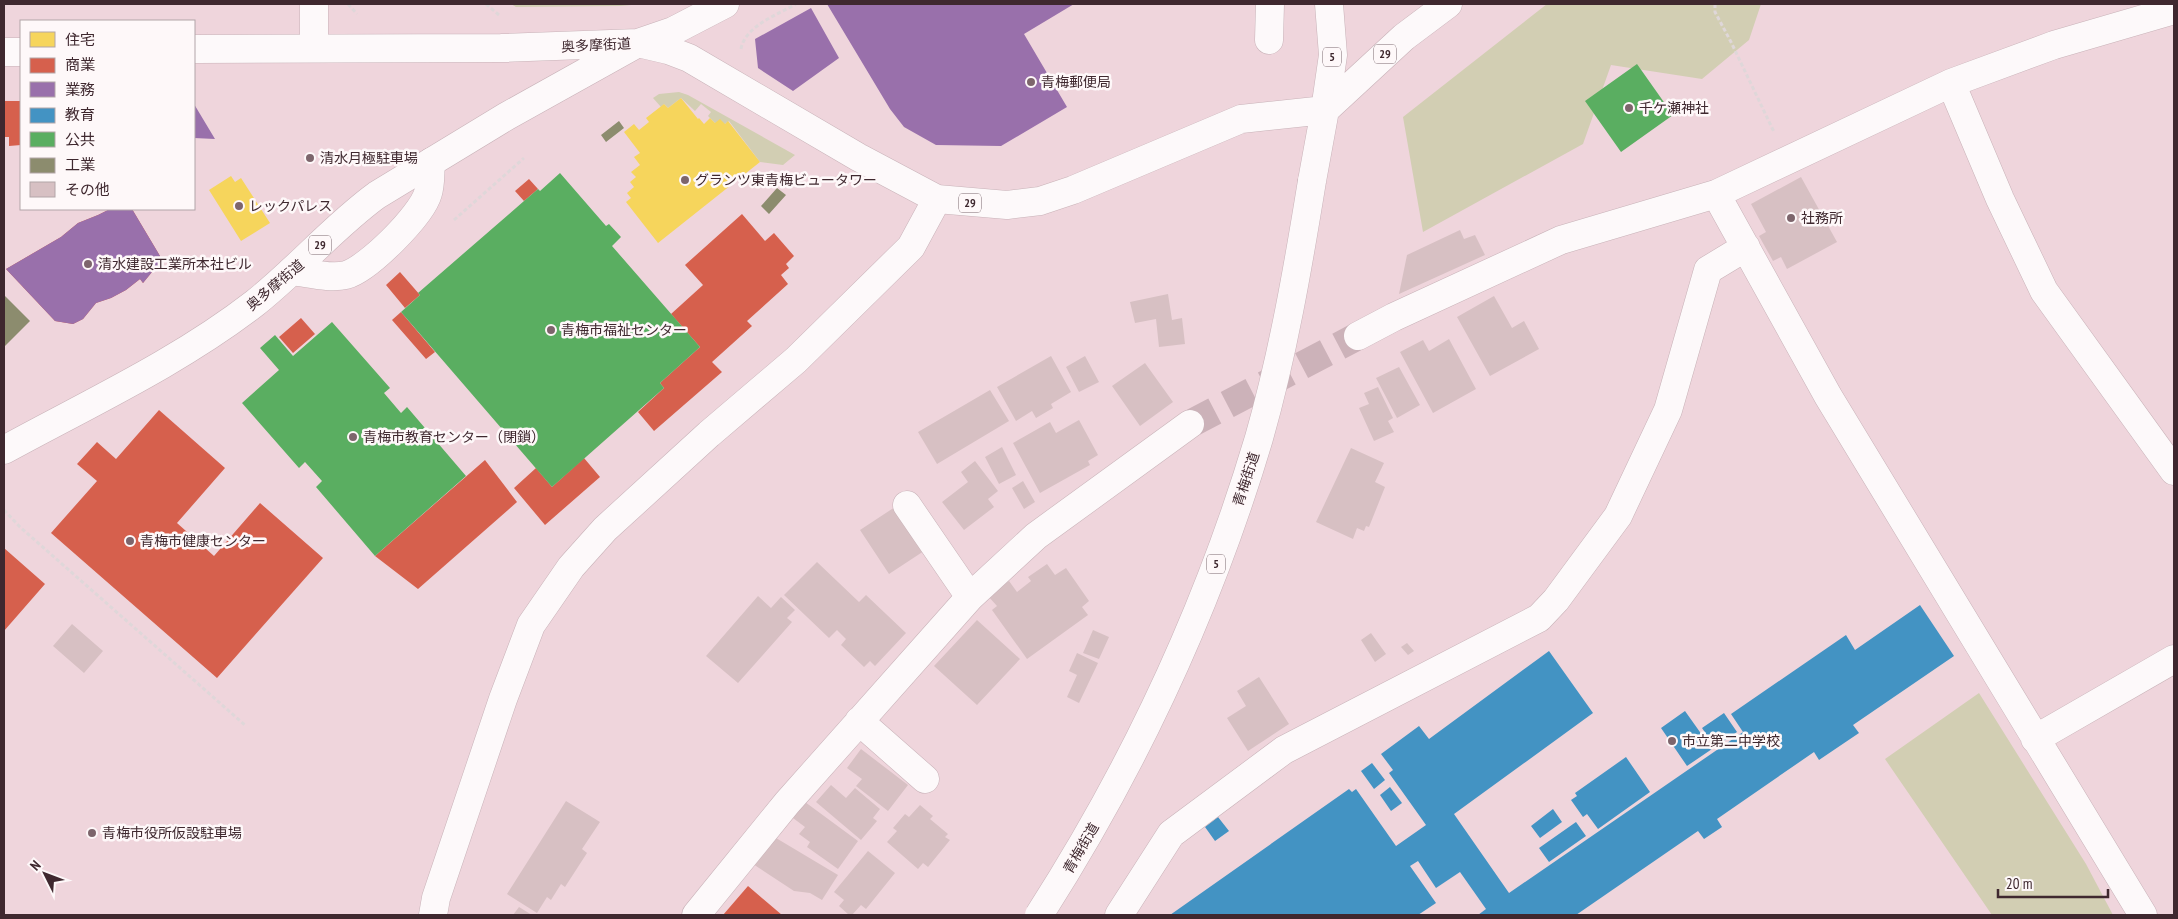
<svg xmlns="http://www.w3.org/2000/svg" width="2178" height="919" font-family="'PT Sans Narrow','Noto Sans JP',sans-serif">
<rect width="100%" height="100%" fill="#efd5dc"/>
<path fill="#d2ceb3" d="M511,4h132l-23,2 -104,1z
M1547,4h214l-12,36 -47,39 -91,-14 -28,79 -160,88 -20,-115z
M679,92l9,3 107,60 -12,10 -23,-3 -31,-41 -4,3 -10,-1 -7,-7 3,-4 -10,-8 -6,7 -14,-13 -13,10 -4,-4 -3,3 -8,-9 6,-4z
M1979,693l107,171 27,51h-121l-107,-156z"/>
<path fill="#f6d55c" d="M681,98l17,21 1,-1 5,6 6,-6 5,5 5,-4 5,5 3,-3 32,41 -102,81 -32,-41 5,-4 -4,-5 7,-6 -4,-5 6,-5 -5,-5 9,-7 -6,-8 6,-4 -16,-21 10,-8 5,6 10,-8 -3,-4 18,-14 4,4z
M231,176l4,6 6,-4 29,45 -29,18 -32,-51z"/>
<path fill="#d6604d" d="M4,101h17v44l-12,1v-9h-5z
M529,179l9,10 -14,12 -9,-10z
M110,209h22l28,47 -2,3 7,11 -7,-1 -6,3 -9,11 -3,-4 -14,11 -15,8 -15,5 -13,16 -10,5 -18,-3 -49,-52 55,-32 17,-14 20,-8z
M742,214l23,27 9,-8 20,23 -8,8 3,4 -8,7 7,9 -41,37 5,5 -40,36 10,10 -68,59 -16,-19 26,-24 -4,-5 40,-36 -29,-33 32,-29 -18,-20z
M400,272l20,23 -15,13 -19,-23z
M401,312l34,40 -9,7 -34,-39z
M301,318l14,16 -22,19 -14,-16z
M287 400a31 31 0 1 1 62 0a31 31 0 1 1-62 0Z
M159,410l66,58 -48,55 37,33 46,-53 63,55 -106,120 -166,-145 46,-52 -20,-17 20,-22 19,17z
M584,458l16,19 -55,48 -31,-37 22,-20 16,19z
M485,460l32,42 -99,87 -43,-33z
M4,548l41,36 -41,47z
M748,886l34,29h-59z"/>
<path fill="#9970ab" d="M827,4h247l-50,30 43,73 -66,39 -65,-1 -32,-18 -14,-18z
M811,8l28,50 -46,33 -35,-23 -3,-29z
M194,104l21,35 -21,-1z
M110,209h22l28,47 -2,3 7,11 -7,-1 -6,3 -9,11 -3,-4 -14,11 -15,8 -15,5 -13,16 -10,5 -18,-3 -49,-52 55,-32 17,-14 20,-8z"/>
<path fill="#4393c3" d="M1920,605l34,51 -101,69 6,8 -40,27 -5,-8 -97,67 5,8 -18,12 -6,-8 -122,84h-98l8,-6 -26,-37 -24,16 -18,-27 -8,5 26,37 -18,12h-248l179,-126 3,3 4,-3 40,57 30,-21 -37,-52 4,-3 -12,-16 38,-28 10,13 120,-88 44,62 -139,101 55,79 234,-161 -12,-18 115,-79 9,15z
M1685,711l27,38 -25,17 -26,-38z
M1724,713l13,19 -22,15 -13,-19z
M1626,757l24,35 -52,37 -11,-15 -4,3 -12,-17 6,-4 -2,-3z
M1372,763l13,17 -11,9 -13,-18z
M1390,787l12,16 -11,8 -11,-16z
M1553,809l9,13 -22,16 -9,-12z
M1218,817l11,14 -14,10 -10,-14z
M1576,822l10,14 -37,26 -10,-14z"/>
<path fill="#5aae61" d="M1637,64l36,51 -52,37 -36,-51z
M560,173l46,53 3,-2 12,13 -9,9 88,101 -40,36 4,5 -112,99 -151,-175 19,-17 -2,-2 106,-92 14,-12 2,2z
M332,322l58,66 -6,5 17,20 6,-6 59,69 -91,80 -59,-69 6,-6 -17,-19 -6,6 -57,-65 37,-33 -19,-22 15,-13 18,21z"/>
<path fill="#8c8c6e" d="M619,121l5,7 -18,14 -5,-7z
M777,188l9,7 -17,19 -8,-8z
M4,295l26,26 -26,26z"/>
<path fill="#d7c0c3" d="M1801,177l36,65 -50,27 -6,-12 -8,4 -14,-25 7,-4 -15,-28z
M1460,230l4,9 11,-4 10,20 -86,39 8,-39z
M1168,294l4,26 10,-2 3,26 -26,3 -3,-28 -21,4 -5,-21z
M1494,296l18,32 12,-7 15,28 -49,27 -33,-59z
M1449,339l27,50 -43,24 -33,-61 23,-12 6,11z
M1051,356l20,36 -20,12 2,4 -17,10 -4,-7 -16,10 -19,-34z
M1085,356l14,26 -20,10 -13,-25z
M1145,363l28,39 -33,24 -28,-40z
M1399,367l21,38 -23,13 -21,-40z
M1378,387l15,31 -5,3 6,11 -20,9 -15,-33 10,-4 -5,-11z
M990,390l19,31 -72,43 -19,-32z
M1079,420l19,35 -10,6 2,4 -50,28 -27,-50 37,-21 6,11z
M1002,447l14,28 -17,9 -14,-27z
M1351,448l33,15 -9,19 10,5 -16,40 -3,-1 -2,5 -7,-3 -4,11 -37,-17z
M975,461l23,30 -10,8 6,8 -30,23 -22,-28 26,-20 -7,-10z
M1023,481l12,21 -11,7 -12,-21z
M895,507l29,44 -35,23 -29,-44z
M817,562l42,40 7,-7 40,38 -31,33 -5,-5 -6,6 -23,-22 5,-6 -9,-9 -8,8 -45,-43z
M1047,564l8,11 11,-7 23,33 -7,6 6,8 -61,44 -35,-49 5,-4 -9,-10 21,-15 8,11 14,-11 -3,-4z
M758,596l13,12 10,-11 14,13 -8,8 5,4 -54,61 -32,-27z
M977,620l43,39 -43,46 -43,-39z
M72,624l31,27 -19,22 -31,-27z
M1093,630l16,7 -10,22 -16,-6z
M1371,633l15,21 -11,8 -14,-22z
M1407,643l7,8 -6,4 -7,-8z
M1077,653l21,10 -19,40 -12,-6 10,-22 -8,-4z
M1259,677l30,47 -41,27 -21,-33 19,-12 -9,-15z
M861,749l47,36 -20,26 -32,-25 6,-7 -15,-11z
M831,785l15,13 9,-10 25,21 -7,9 4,3 -16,19 -45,-38z
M566,801l34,21 -18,27 5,4 -22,34 -4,-3 -10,16 -4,-3 -10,16 -30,-19z
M805,802l53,39 -20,28 -31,-22 3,-5 -11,-8 6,-7 -12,-9z
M920,805l13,11 -3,3 18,15 -3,3 5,3 -22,27 -5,-4 -5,6 -31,-27 10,-11 -4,-3 12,-14 4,3z
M776,838l62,37 -16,25 -12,-7 -16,-2 -41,-27z
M868,851l27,22 -29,36 -5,-4 -9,10h-3l-10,-9 5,-6 -10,-8z
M519,907l13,8h-19z"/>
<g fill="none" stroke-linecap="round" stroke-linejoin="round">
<path stroke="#ccb2b9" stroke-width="28" stroke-dasharray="28 14" stroke-linecap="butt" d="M1190,424l168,-88"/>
<g stroke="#c8b2b8" stroke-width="29">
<path id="minor" d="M314,4v44
M1269,40l1,-36
M1951,83l49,116 44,92 130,180
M1716,194l112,202 315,519
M292,271c17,2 38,8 54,4 22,-6 76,-60 82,-82 3,-9 2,-21 3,-31
M1358,336l36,-19 167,-77 155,-46 235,-111 103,-38 120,-35
M907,505l63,92
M859,721l66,58
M2035,739l139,-80
M433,915l3,-17 67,-199 28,-74 40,-58 34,-38 104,-95 87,-74 115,-113 26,-48
M696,915l91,-112 183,-206 66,-61 154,-112
M1119,915l52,-81 113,-84 255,-132 17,-18 62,-84 50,-106 40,-140 38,-23"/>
</g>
<g stroke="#c8b2b8" stroke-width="29">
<path id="major" d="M194,49l307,-1 137,-5 35,-12 52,-27
M4,52h17
M1312,181l13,-71 8,-55 -4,-51
M4,450c84,-46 175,-88 251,-147 43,-34 78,-76 122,-108l130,-79 131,-73 30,7 21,8 169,99 79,42 70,6 33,-4 33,-11 168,-71 84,-9 79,-73 44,-33"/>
</g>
<path stroke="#dfd7d9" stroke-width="3" stroke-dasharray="4 2.5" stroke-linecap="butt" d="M348,4l9,10
M486,4l13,11
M1715,4v8l16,30 43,90
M741,49c4,-23 36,-34 55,-45
M454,220l70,-62
M4,510l16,17 226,199"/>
<use href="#minor" stroke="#fdf9fa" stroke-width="28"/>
<use href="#major" stroke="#fdf9fa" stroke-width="28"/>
<g stroke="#c8b2b8" stroke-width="29" stroke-linecap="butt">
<path id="major-bridge" d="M1039,915c95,-148 170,-309 220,-477 24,-84 39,-171 53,-257"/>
</g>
<use href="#major-bridge" stroke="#fdf9fa" stroke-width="28"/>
</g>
<g fill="#7d656c" stroke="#fef8f9" stroke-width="2">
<circle cx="1031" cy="82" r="5"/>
<circle cx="1629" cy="108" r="5"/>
<circle cx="310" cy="158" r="5"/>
<circle cx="685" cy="180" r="5"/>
<circle cx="239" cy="206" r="5"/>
<circle cx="1791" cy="218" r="5"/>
<circle cx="88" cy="264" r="5"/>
<circle cx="551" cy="330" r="5"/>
<circle cx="353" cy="437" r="5"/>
<circle cx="130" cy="541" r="5"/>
<circle cx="1672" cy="741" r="5"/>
<circle cx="92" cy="833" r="5"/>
</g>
<g text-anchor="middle" stroke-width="5" stroke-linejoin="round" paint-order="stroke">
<g fill="#fef8f9" stroke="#78666c" stroke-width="1">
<rect x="1374" y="44.5" width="22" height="19" rx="4"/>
<rect x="1323" y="47.5" width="18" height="19" rx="4"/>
<rect x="959" y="193.5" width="22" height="19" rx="4"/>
<rect x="309" y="235.5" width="22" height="19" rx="4"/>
<rect x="1207" y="554.5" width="18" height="19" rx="4"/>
</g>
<g font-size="12" font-weight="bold" fill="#3f282f">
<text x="1385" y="58">29</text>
<text x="1332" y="61">5</text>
<text x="970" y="207">29</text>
<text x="320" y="249">29</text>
<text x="1216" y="568">5</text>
</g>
<g font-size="14" fill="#3f282f" stroke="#fef8f9">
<text transform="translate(596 45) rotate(-3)" y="5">奥多摩街道</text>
<text transform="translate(275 285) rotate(-40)" y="5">奥多摩街道</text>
<text transform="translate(1246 479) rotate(-72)" y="5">青梅街道</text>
<text transform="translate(1081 848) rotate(-60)" y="5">青梅街道</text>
</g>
<g font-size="14" fill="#3f282f" stroke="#fef8f9" text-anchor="start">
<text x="1041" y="87">青梅郵便局</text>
<text x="1639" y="113">千ケ瀬神社</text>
<text x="320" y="163">清水月極駐車場</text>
<text x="695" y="185">グランツ東青梅ビュータワー</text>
<text x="249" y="211">レックパレス</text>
<text x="1801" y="223">社務所</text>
<text x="98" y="269">清水建設工業所本社ビル</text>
<text x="561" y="335">青梅市福祉センター</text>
<text x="363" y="442">青梅市教育センター（閉鎖）</text>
<text x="140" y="546">青梅市健康センター</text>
<text x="1682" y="746">市立第二中学校</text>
<text x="102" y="838">青梅市役所仮設駐車場</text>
</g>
</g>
<rect width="2178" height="919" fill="none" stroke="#3f282f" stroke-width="10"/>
<rect x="20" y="20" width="175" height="190" fill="#fef8f9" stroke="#b2a5a8"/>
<rect x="30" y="32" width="25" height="15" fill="#f6d55c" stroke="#b2a5a8"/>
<text x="65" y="45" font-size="15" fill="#3f282f">住宅</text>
<rect x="30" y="58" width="25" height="15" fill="#d6604d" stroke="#b2a5a8"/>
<text x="65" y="70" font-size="15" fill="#3f282f">商業</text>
<rect x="30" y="82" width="25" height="15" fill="#9970ab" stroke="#b2a5a8"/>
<text x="65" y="95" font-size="15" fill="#3f282f">業務</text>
<rect x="30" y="108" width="25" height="15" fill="#4393c3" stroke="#b2a5a8"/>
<text x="65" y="120" font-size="15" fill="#3f282f">教育</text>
<rect x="30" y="132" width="25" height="15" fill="#5aae61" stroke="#b2a5a8"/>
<text x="65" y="145" font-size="15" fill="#3f282f">公共</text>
<rect x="30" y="158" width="25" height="15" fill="#8c8c6e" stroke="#b2a5a8"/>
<text x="65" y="170" font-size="15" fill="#3f282f">工業</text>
<rect x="30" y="182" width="25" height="15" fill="#d7c0c3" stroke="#b2a5a8"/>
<text x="65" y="195" font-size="15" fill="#3f282f">その他</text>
<g transform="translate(45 874) rotate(312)" stroke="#fef8f9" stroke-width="4" paint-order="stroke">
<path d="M0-4L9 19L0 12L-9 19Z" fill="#3f282f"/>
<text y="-8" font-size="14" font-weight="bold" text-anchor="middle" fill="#3f282f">N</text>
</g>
<path d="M1998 889v8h110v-8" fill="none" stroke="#3f282f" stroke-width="2.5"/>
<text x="2006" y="889" font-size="15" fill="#3f282f" stroke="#fef8f9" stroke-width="4" paint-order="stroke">20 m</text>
</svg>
